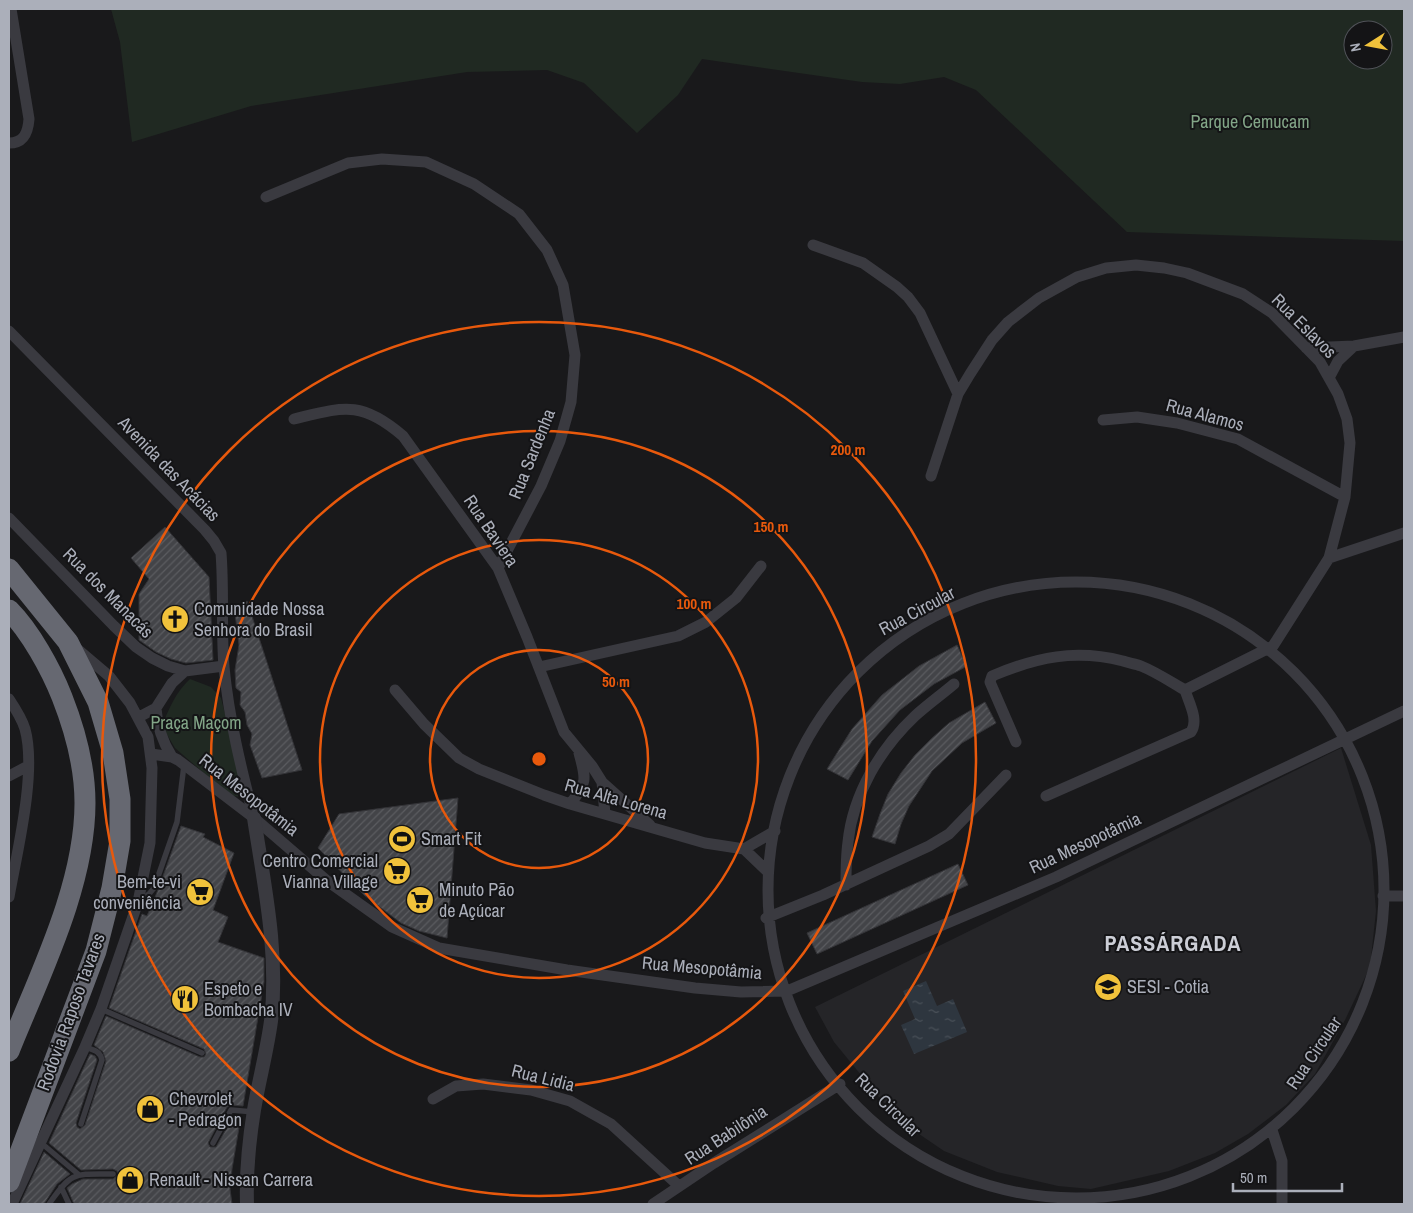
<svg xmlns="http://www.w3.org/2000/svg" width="1413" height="1213" font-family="'Archivo Narrow',sans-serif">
<defs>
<pattern id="water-ripples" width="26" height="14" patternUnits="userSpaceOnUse" patternTransform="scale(1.25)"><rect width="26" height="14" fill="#2e363f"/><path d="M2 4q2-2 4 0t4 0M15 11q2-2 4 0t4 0" fill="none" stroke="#4a5159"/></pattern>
<pattern id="building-hatch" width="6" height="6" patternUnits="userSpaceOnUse" patternTransform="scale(1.25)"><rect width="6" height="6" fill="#434448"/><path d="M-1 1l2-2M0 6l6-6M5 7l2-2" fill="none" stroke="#5b5c60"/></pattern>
</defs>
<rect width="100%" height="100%" fill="#19191b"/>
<path fill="#252528" d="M1341,748l30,97 5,66 -6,56 -25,53 -30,54 -29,31 -38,29 -33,19 -46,18 -78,18 -33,-3 -61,-14 -53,-21 -47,-32 -63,-77 -19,-35z"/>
<path fill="#202922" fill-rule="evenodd" d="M111,9h1293v232l-277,-9 -151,-142 -32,-13 -44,7 -38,-2 -160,-23 -24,36 -41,38 -53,-50 -37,-13 -80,2 -216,34 -119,36 -12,-100zM1353,30h30v30h-30z
M190,679l21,8 10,11 25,100 -17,-3 -54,-47 -13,-22c7,-18 14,-34 28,-47z"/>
<path fill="url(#water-ripples)" d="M926,981l11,25 16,-7 14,33 -53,22 -13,-29 14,-6 -12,-28z"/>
<path fill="url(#building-hatch)" stroke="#333337" d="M165,527l44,50 4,83 -27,3 -15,-4 -15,-7 -17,-12v-46l10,-15 -18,-21z
M247,601l55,169 -40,8 -12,-33 2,-11 -5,-9 -2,-13 -5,-7 1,-13 -5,-4 -1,-18 4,-25 -4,-32z
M957,645l10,21 -33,18 -34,26 -28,31 -24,39 -21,-11 25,-40 30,-34 37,-29z
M985,702l11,21 -34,20 -30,28 -23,35 -8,18 -6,20 -23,-7 8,-23 8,-20 13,-21 14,-18 16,-16 18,-16z
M458,798l-11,140 -28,-7 -18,-8 -37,-28 -46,-47 21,-34z
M181,826l24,8 -2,3 31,16 -21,57 15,7 -10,25 46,16v24l-21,124 -12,-1 -4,2 -19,36 2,4h6l18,-32 7,1 -9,53 -2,20 2,15h-158l-7,-16 5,-4 11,-5h30l5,-4 -1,-4 -4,-2 -32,1 -32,-27 41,-89 5,2 2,4 -21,63 1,4 3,2 5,-4 21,-64 -3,-9 -9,-7 12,-29 94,41h4l2,-3 -2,-5 -95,-41 33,-94 5,2 11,-26z
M958,864l10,21 -151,69 -10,-21z
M44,1152l26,22 -13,10 -13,20h-24z"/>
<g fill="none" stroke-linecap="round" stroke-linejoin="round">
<path stroke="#3a3a40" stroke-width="5.5" d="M140,901l9,-7 5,-6 23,-66 7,-57
M101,1009l101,44
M81,1124l21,-64c-2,-9 -8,-10 -17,-13
M40,1142l38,32
M213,1143l18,-33 23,2
M61,1187l8,17
M49,1204c23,-33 25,-30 64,-30"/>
<path stroke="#3a3a40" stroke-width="11" d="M9,143c15,0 19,-10 20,-24l-18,-110
M266,197l82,-34 34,-4 44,3 48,22 45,30 28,36 16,35 12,70 -4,47 -11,39 -19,45 -43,82
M813,245l50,18 34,24 11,10 12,16 38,81
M9,331l196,199 9,11 7,12c3,38 0,76 3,114 5,52 17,101 30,151
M1306,348l48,-2 50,-9
M1329,378l9,-17 16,-15
M294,419c50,-12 67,-19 109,17l95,132 29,69 37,95 28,34 10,16 3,32
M1103,420l34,-3 40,6 61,16 107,58
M931,476l27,-82 12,-20 22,-34 16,-18 31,-24 38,-21 29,-9 30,-3 28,3 23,5 56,21 29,19 48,49 18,32 9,25 3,24 -5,54 -16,61 -56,88
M9,518l105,108 22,21 16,11 16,8 17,5 39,-5
M1329,558l75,-25
M768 890a308 308 0 1 1 616 0a308 308 0 1 1-616 0Z
M539,667l139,-31 28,-14 30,-24 25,-32
M395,690l29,34 35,34 20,11 65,26 26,9 135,39 39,6 23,22
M1185,690l88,-44
M9,699c6,9 13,20 16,30 12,43 -8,123 -16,168
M156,708c1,18 6,33 16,49
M139,717l17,-9 16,-25 13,-12
M1016,742l-26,-60 2,-6c45,-19 83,-27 131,-15 6,2 13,3 18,5 15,6 30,16 44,24 4,13 14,30 6,42l-145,64
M151,754l21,3 6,3 76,58 72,62 66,47 47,21 128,22 128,18 46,4 46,-1 269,-114 348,-166
M9,776l19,-10
M602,782l48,43
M570,804c18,-22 16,-25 9,-51
M744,849l31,-18
M846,885c0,-14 0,-29 2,-43 5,-48 32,-93 67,-126 12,-11 26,-21 39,-32
M1383,896h21
M766,918l57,-23 106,-49 20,-12 57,-59
M433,1099l23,-13 27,-2 48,6 39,11 41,23 68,62
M1272,1130l10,31v43
M12,1204l73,-157 16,-38 37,-107 12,-59 2,-75 -4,-31 -18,-34 -21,-27 -33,-28
M653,1204l61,-41 126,-79"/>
<path stroke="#3a3a40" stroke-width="14" d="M247,1204c-1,-31 2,-63 7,-94 5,-30 13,-59 17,-89 8,-68 -7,-137 -17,-203"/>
<path stroke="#666871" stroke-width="21" d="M9,569l59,73 30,60 15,51 7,46v42l-8,47 -16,63 -87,231
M9,610c21,21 42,59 53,87 13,33 23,70 23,106 0,83 -46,173 -76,248"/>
</g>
<g fill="none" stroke="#e8590c" stroke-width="2.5">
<circle cx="539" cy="759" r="109"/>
<circle cx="539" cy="759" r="219"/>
<circle cx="539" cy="759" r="328"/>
<circle cx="539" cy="759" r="437"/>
</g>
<defs>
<g id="church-disc" transform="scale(1.4375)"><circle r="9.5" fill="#f1c23b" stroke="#141416"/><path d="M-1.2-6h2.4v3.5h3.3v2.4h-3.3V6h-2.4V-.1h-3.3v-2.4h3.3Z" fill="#111"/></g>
<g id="stadium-disc" transform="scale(1.4375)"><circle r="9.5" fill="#f1c23b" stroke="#141416"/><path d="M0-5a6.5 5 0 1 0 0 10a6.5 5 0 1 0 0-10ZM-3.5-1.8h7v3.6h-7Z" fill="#111"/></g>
<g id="supermarket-disc" transform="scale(1.4375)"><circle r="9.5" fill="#f1c23b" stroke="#141416"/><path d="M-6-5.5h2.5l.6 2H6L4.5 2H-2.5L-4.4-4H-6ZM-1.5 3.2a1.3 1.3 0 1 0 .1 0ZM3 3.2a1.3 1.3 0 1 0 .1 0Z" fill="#111"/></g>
<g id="school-disc" transform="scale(1.4375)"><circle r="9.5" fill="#f1c23b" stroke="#141416"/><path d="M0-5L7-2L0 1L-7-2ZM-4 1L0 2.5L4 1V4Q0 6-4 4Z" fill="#111"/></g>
<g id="restaurant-disc" transform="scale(1.4375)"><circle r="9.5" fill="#f1c23b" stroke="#141416"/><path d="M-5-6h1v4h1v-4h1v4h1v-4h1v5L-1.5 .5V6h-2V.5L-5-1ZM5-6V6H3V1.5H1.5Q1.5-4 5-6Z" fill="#111"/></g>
<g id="shop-disc" transform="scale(1.4375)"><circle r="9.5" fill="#f1c23b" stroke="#141416"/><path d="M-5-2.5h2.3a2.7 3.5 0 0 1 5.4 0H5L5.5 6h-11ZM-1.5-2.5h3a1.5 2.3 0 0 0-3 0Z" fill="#111"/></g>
</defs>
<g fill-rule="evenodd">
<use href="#church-disc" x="175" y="619"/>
<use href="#stadium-disc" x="402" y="839"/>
<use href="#supermarket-disc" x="397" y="871"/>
<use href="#supermarket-disc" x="200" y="892"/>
<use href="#supermarket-disc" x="420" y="900"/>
<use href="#school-disc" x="1108" y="987"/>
<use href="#restaurant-disc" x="185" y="999"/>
<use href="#shop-disc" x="150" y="1109"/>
<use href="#shop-disc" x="130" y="1180"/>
</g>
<g text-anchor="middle" stroke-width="4" stroke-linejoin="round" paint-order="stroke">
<g font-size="18" fill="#82a587" stroke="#141416">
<text x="1250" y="128">Parque Cemucam</text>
<text x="196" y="729">Praça Maçom</text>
</g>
<g font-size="18" fill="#abafba" stroke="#141416">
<text transform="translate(1304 326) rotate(45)" y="6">Rua Eslavos</text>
<text transform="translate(1205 415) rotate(15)" y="6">Rua Alamos</text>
<text transform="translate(532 454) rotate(-68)" y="6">Rua Sardenha</text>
<text transform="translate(169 469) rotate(46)" y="6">Avenida das Acácias</text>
<text transform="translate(491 531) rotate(56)" y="6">Rua Baviera</text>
<text transform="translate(108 593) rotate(45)" y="6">Rua dos Manacás</text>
<text transform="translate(917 611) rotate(-28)" y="6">Rua Circular</text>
<text transform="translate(249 795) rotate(38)" y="6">Rua Mesopotâmia</text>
<text transform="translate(616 799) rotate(16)" y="6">Rua Alta Lorena</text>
<text transform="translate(1085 843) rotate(-25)" y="6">Rua Mesopotâmia</text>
<text transform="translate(702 968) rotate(5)" y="6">Rua Mesopotâmia</text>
<text transform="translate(71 1012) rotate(-70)" y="6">Rodovia Raposo Tavares</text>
<text transform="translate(1314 1053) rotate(-56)" y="6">Rua Circular</text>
<text transform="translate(543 1078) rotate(14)" y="6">Rua Lidia</text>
<text transform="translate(888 1105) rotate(44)" y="6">Rua Circular</text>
<text transform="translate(726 1135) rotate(-33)" y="6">Rua Babilônia</text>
</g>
<g font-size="18" fill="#abafba" stroke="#141416" text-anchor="start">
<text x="194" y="615">Comunidade Nossa<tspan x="194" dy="21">Senhora do Brasil</tspan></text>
<text x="421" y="845">Smart Fit</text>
<text x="378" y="867" text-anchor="end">Centro Comercial<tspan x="378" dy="21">Vianna Village</tspan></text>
<text x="181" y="888" text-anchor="end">Bem-te-vi<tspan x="181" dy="21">conveniência</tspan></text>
<text x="439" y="896">Minuto Pão<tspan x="439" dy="21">de Açúcar</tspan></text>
<text x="1127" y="993">SESI - Cotia</text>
<text x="204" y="995">Espeto e<tspan x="204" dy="21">Bombacha IV</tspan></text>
<text x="169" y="1105">Chevrolet<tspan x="169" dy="21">- Pedragon</tspan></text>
<text x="149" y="1186">Renault - Nissan Carrera</text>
</g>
<g font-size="22" font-weight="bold" letter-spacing="1" fill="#ccced6" stroke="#141416">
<text x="1173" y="951">PASSÁRGADA</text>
</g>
</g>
<circle cx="539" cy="759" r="8" fill="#e8590c" stroke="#141416" stroke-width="2.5"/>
<g font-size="15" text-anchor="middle" font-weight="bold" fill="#e8590c" stroke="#141416" stroke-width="4" stroke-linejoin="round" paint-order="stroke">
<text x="848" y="455">200 m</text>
<text x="771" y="532">150 m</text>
<text x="694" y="609">100 m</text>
<text x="616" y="687">50 m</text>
</g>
<rect width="1413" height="1213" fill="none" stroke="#abafba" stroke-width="20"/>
<g transform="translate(1368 45) rotate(259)"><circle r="24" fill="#141416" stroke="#505258"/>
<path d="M0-4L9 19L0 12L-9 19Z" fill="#f1c23b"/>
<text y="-8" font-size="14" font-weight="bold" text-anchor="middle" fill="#abafba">N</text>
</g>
<path d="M1233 1183v8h109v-8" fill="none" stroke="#abafba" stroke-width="2.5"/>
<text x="1240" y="1183" font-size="15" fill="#abafba" stroke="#141416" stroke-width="4" paint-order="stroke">50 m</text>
</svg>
